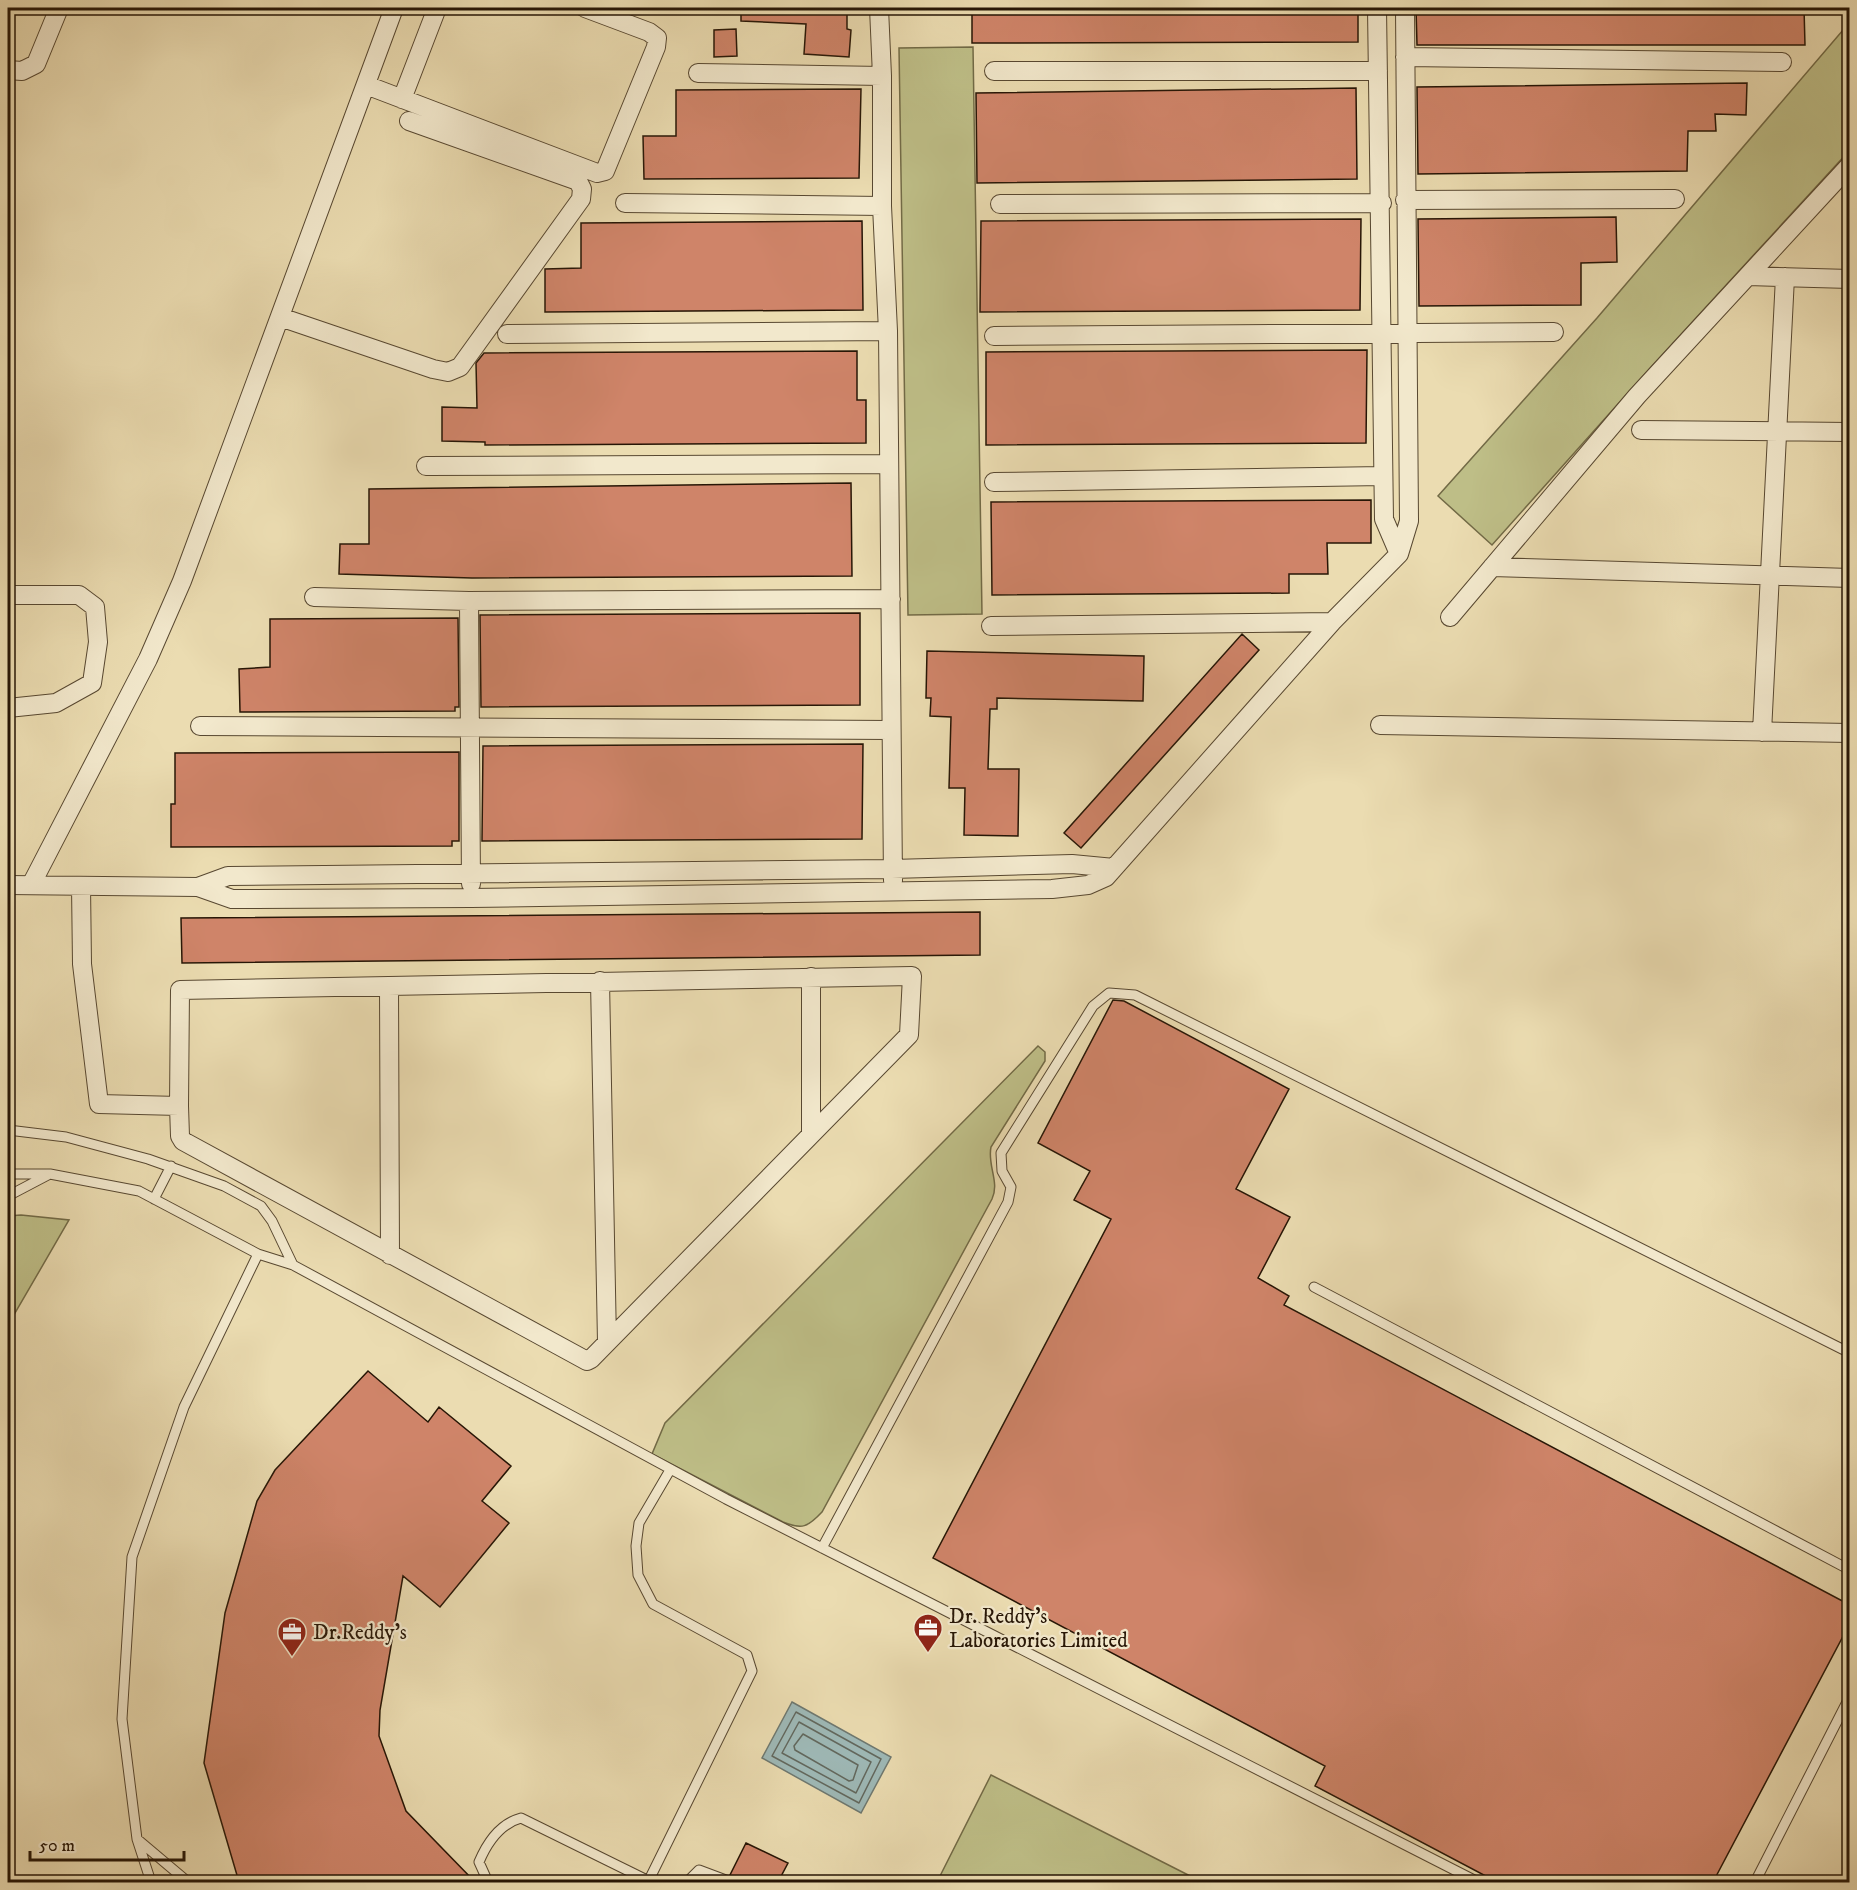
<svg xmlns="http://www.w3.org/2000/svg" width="1857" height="1890" font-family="'IM FELL DW Pica',serif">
<rect width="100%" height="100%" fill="#ebdcb1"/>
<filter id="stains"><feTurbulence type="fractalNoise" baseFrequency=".00333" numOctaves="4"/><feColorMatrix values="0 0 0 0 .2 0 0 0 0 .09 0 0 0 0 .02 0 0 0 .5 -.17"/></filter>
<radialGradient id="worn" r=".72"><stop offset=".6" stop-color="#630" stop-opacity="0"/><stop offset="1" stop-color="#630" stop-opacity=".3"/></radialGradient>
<path fill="#bebe87" stroke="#726a46" stroke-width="1.5" d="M1849,23v128l-198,216 -159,178 -54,-49 159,-178z
M973,47l9,567 -74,1 -9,-567z
M1038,1046l7,6v9l-54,86c-4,18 9,35 1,52l-170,313c-14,15 -20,18 -39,10l-131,-68 13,-31z
M21,1215l48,5 -58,100 -3,1v-105z
M991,1775l211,107h-265z"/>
<path fill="#9eb9b7" stroke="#6e7870" stroke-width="1.5" d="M792,1702l99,55 -30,56 -99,-55z"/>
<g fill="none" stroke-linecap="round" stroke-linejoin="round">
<path stroke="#62685e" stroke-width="1.5" d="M796,1712l85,47 -22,44 -87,-47z
M799,1722l72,40 -15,31 -74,-40z
M803,1734l55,31 -5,15 -4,1 -54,-31 -1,-4z"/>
</g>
<path fill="#cf8469" stroke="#271606" stroke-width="1.5" d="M741,8h106v21l4,1 -2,27 -45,-3 2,-30 -65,-3z
M972,8h386v34l-386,1z
M1416,8h388l1,37h-388z
M736,29l1,27 -23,1v-27z
M1747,83l-1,32 -31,-1 1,17h-28l-1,40 -269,3 -1,-87z
M1356,88l1,91 -380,4 -1,-90z
M861,89l-2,89 -215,1 -1,-43h33v-46z
M1616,217l1,45 -36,1v42l-162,1 -1,-87z
M1361,219l-1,91 -380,2 1,-91z
M862,221l1,89 -318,2v-43l36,-1v-45z
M1367,350l-1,93 -380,2v-93z
M857,351v49h9v43l-381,2v-3l-43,-1v-34l35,1 -1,-45 8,-10z
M851,483l1,93 -380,2 -133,-4 1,-30h29v-55z
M1371,500v43h-44l1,31h-39v19l-297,2 -1,-93z
M860,613v92l-379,2 -1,-92z
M458,618l1,89h-4v4l-215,1 -1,-43 31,-2v-48z
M1242,634l17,16 -178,198 -17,-15z
M927,651l217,5 -1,45 -146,-3v11h-7l-2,60h31l-1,67 -54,-1 1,-47h-16l2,-71 -21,-1 1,-18h-5z
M863,744l-1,95 -380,2 1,-95z
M459,752v89h-7v5l-281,1v-43h4v-51z
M980,912v43l-798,8 -1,-45z
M1113,1000l11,1 165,88 -53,100 54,28 -32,61 31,18 -5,9 566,300v18l-137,259h-216l-182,-96 10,-20 -392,-208 178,-339 -37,-19 16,-29 -52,-28z
M368,1371l60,51 11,-15 72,59 -29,35 27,22 -69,84 -37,-31 -23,134 -1,26 27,75 69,71h-236l-35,-119 21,-150 32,-112 18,-31z
M746,1843l42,20 -10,19h-37l-11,-7z"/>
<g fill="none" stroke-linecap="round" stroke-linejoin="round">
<g stroke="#584831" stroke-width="11">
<path id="lane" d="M8,1130l58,7 82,22 76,27 37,20 11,15 21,44
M8,1174h42l89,17 119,63 35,11 433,234 752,383
M8,1196l40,-21
M154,1199l17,-33
M1314,1287l536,283
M822,1548l186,-346 3,-15 -9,-16 -1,-18 92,-147 16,-13 26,2 715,358
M137,1839l51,43
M151,1882l-14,-43 -15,-120 10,-162 52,-150 74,-153
M488,1882l-9,-20c8,-19 20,-38 42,-44l130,64
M648,1882l104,-211 -5,-16 -94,-51 -15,-29 -2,-29 3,-23 31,-53
M687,1882l12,-12 32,12
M1755,1882l95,-186"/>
</g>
<g stroke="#584831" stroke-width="20">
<path id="street" d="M879,8l3,68v130l6,125 5,550
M1377,8l7,511 15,35
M1405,57l377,5
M8,70l14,1 14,-7 23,-56
M994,71h384
M698,73l184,3
M366,85l231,88 8,-2 51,-124 1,-9 -8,-6 -64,-24
M402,99l35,-91
M1405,200l270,-1
M625,203l257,3
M1000,204l382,-1
M1748,276l102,3
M280,317l153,52 15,3 12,-5 121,-168 1,-10 -4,-8 -169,-60
M507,334l381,-3
M994,336l560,-4
M1641,430l209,2
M426,466l463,-2
M994,482l389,-6
M1492,567l358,11
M8,595h71l16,12 3,35 -6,41 -36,20 -48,5
M314,597l155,4 2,283
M469,601l422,-2
M1450,617l187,-221 213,-231
M991,626l341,-4
M1380,725l470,8
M200,726l691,4
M1762,732l23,-455
M8,885l190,2 34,12 239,-1 581,-9 36,-4 18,-8 226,-255 67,-68 10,-33 -4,-513
M31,885l117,-226 34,-78 212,-573
M81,886l1,78 17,140 80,2 1,-116 732,-14 -3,59 -318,324 -4,2 -404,-220 -3,-5 -1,-30
M198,887l30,-11 664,-7 180,-5 42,4
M811,977v157
M600,981l7,361
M389,986l1,269"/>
</g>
<use href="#lane" stroke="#f2e8cc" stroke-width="9"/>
<use href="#street" stroke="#f2e8cc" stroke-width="18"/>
</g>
<defs>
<g id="office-pin" transform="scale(1.5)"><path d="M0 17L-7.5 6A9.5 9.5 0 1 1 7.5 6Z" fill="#8f2418" stroke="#f2e8cc"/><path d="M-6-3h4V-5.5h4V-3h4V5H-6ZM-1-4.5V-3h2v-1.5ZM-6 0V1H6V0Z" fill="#fff"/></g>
</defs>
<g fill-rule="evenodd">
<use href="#office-pin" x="928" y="1628"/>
<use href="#office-pin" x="292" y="1632"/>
</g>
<g text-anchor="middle" stroke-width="4.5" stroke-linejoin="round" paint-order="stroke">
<g font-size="21" fill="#271606" stroke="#f2e8cc" text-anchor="start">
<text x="949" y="1623">Dr. Reddy's<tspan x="949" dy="24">Laboratories Limited</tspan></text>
<text x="313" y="1639">Dr.Reddy's</text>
</g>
</g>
<rect width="1857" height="1890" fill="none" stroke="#ebdcb1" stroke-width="30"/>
<rect x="9" y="9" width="1839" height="1872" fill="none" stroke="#271606" stroke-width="3"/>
<rect x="15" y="15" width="1827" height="1860" fill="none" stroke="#271606" stroke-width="1.5"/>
<path d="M30 1851v9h154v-9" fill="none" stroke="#271606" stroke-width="3"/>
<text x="39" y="1851" font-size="18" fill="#271606" stroke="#f2e8cc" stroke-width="4.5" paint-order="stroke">50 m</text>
<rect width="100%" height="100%" filter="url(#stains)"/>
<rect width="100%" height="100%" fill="url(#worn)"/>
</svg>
